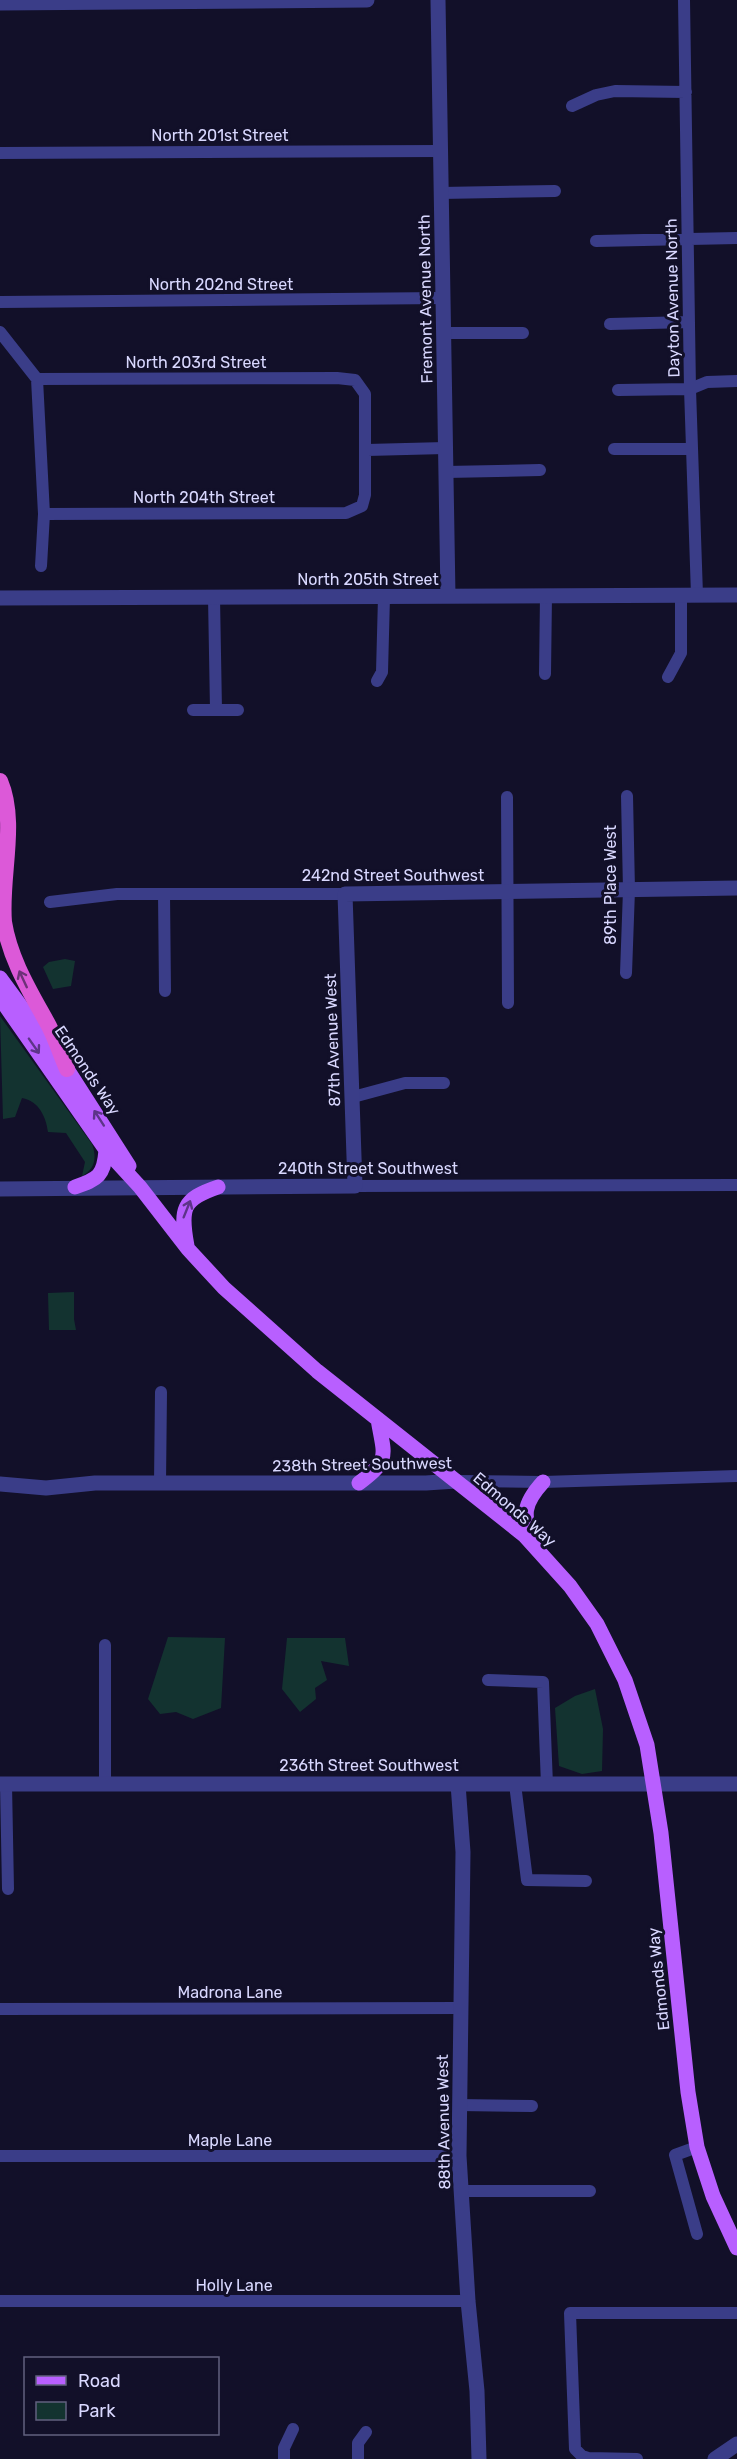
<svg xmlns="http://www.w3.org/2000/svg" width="737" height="2459" font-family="Rubik,sans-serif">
<rect width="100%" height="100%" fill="#121029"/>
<path fill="#133330" d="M65,959l10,2 -4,25 -18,3 -10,-22 6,-5z
M0,1016l92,128c5,14 3,25 -10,32l3,-14 -19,-29 -18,-1c-2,-15 -9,-31 -26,-34l-7,19 -12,2z
M74,1292v27l2,11h-27l-1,-37z
M168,1637l57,1 -4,70 -28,11 -17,-7 -16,2 -12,-15z
M287,1638h58l4,28 -28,-5 6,19 -12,8 1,11 -16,13 -18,-23z
M595,1689l8,40 -1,42 -20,3 -23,-8 -4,-58 20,-12z"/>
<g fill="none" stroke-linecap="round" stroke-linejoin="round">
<path stroke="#3a3d88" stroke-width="12" d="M684,0l6,389 7,206
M572,106l24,-11 19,-4 71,1
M0,153l440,-2
M441,193l114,-2
M596,241l141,-3
M0,302l443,-4
M610,324l79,-2
M0,332l37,47 7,135 -3,52
M443,333h80
M37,379l300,-1 18,2 10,14v101l-3,11 -16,7 -302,1
M618,390l72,-1 17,-7 30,-1
M614,449h78
M367,450l78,-2
M446,472l94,-2
M214,597l2,113
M545,674l1,-79
M668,677l13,-24v-58
M377,681l5,-9 2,-75
M193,710h45
M507,797l1,206
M164,894l1,97
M50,902l67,-8h228
M626,973l3,-83 -2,-94
M353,1097l52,-14h39
M355,1186l382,-1
M456,1481l87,1 194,-6
M160,1483l1,-91
M105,1645v139
M488,1680l55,2 4,103
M6,1784l2,105
M515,1784l12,96 59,1
M0,2009l460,-1
M459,2105l73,1
M697,2147l-22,8 22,79
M0,2156h459
M461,2191h129
M0,2301h468
M284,2459v-11l9,-19
M358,2459v-16l8,-11
M637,2459l-49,-1 -6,-2 -7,-7 -5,-136h167"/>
<path stroke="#3a3d88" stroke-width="15" d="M438,0l10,596
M0,3l367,-3
M0,598l737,-3
M0,1189l355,-3 -10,-292 392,-6
M0,1484l46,4 49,-5h331l30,-2
M0,1784h737
M458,1784l5,68 -4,304 9,145 9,90 2,68
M715,2459l22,-15"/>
<path stroke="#b85fff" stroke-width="15" d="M0,978l67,91 62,97
M0,998l106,152 34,37 48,62 36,39 93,83 207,164 46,51 27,38 28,56 22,65 14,88 27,259 9,55 16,49 24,52
M75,1187c23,-8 29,-11 31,-37
M187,1246c-7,-37 -5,-47 31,-59
M359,1483c32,-24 25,-27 19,-64
M531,1542c-7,-28 -9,-37 12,-60"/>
<path stroke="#dc59d8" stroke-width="16" d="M0,781c18,42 0,96 4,141 6,38 27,71 45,104 7,14 12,29 18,43"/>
</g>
<defs><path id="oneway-shaft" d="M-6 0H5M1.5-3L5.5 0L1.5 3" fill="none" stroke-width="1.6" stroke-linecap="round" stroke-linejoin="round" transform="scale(1.5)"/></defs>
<use stroke="#6d3178" href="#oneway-shaft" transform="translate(23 979) rotate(-115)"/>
<g stroke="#5d3489">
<use href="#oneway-shaft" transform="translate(34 1046) rotate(55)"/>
<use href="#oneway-shaft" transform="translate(99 1118) rotate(-123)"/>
<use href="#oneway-shaft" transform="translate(187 1209) rotate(-68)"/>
</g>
<g text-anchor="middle" stroke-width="6" stroke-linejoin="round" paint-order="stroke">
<g font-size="16" fill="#d9d8ff" stroke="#121029">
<text x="220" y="141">North 201st Street</text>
<text x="221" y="290">North 202nd Street</text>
<text transform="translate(672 298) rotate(-91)" y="6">Dayton Avenue North</text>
<text transform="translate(425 299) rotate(-91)" y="6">Fremont Avenue North</text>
<text x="196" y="368">North 203rd Street</text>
<text x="204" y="503">North 204th Street</text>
<text x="368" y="585">North 205th Street</text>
<text x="393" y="881">242nd Street Southwest</text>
<text transform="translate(610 885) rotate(-90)" y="6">89th Place West</text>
<text transform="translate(332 1040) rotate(-92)" y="6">87th Avenue West</text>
<text transform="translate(88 1070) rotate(56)" y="6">Edmonds Way</text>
<text x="368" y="1174">240th Street Southwest</text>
<text transform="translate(362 1464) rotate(-1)" y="6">238th Street Southwest</text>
<text transform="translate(515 1509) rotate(41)" y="6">Edmonds Way</text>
<text x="369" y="1771">236th Street Southwest</text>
<text transform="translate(658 1979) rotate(-96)" y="6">Edmonds Way</text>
<text x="230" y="1998">Madrona Lane</text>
<text transform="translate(443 2122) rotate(-91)" y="6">88th Avenue West</text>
<text x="230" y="2146">Maple Lane</text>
<text x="234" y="2291">Holly Lane</text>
</g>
</g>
<rect x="24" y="2357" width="195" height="78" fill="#121029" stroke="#62607f" stroke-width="1.5"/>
<rect x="36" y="2376" width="30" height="9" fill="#b85fff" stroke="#62607f" stroke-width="1.5"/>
<text x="78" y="2387" font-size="18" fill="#d9d8ff">Road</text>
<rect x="36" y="2402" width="30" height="18" fill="#133330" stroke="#62607f" stroke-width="1.5"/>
<text x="78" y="2417" font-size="18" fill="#d9d8ff">Park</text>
</svg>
